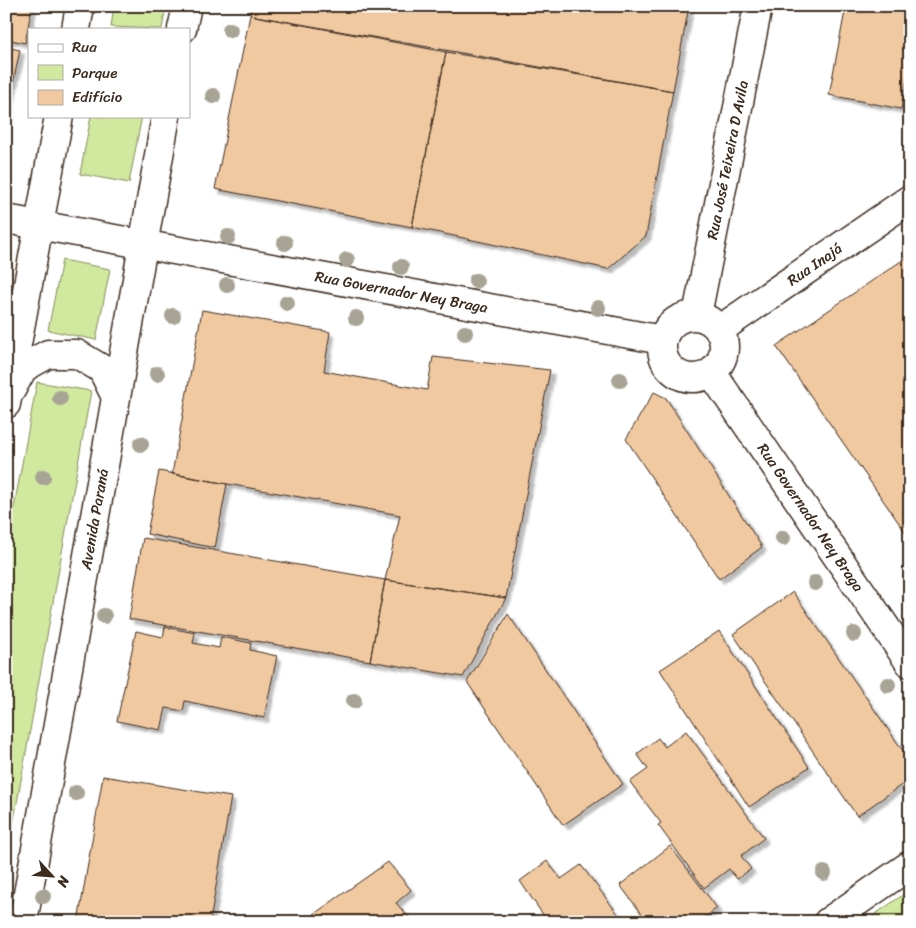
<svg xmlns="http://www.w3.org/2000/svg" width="916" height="928" font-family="Sriracha,sans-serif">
<defs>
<filter id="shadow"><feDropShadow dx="4.5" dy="4.5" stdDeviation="1" flood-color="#0004"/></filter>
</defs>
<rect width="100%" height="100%" fill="#fff"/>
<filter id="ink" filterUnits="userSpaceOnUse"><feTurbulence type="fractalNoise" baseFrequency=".02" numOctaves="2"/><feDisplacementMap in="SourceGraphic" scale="10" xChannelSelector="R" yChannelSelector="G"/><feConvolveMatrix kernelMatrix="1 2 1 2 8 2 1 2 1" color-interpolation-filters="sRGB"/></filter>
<g filter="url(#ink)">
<path fill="#d0e99e" stroke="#868a5e" d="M114,6h52l-4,23 -51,-2z
M91,116h51l-13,67 -49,-9z
M62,260l48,9 -14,71 -48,-10z
M37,382l54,9 -85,473v-313z
M910,890v32h-46z"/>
<path fill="#f0c9a0" stroke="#3b2a1e" filter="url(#shadow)" d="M6,6h26l-7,37 -19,-4z
M251,6h438l-16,85 -423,-76z
M846,6h64v56l-9,47 -72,-14z
M250,15l196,37 -34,175 -197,-38z
M6,47l14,3 -14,67z
M446,52l227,39 -27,145 -38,33 -196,-42z
M910,255v284l-134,-193z
M202,310l128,22 -6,39 103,19 6,-33 117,13 -44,228 -121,-18 15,-65 -228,-41z
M654,392l12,6 96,149 -43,32 -93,-140z
M159,471l68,13 -12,64 -68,-14z
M143,538l242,42 -15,81 -241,-42z
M385,580l121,18 -43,79 -93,-16z
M793,592l117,169v18l-53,37 -124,-182z
M508,614l115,170 -60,41 -96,-143z
M165,627l30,6 -2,10 26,5 2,-11 30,6 -1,7 27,6 -13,62 -79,-17 -2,10 -17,-3 -5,22 -44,-9 19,-90 27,6z
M719,631l90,136 -60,40 -89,-137z
M686,731l78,107 -23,18 10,13 -14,10 -8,-10 -25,19 -46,-63 3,-2 -31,-41 18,-13 -11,-15 21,-16 7,9z
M103,776l128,21 -21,125h-132z
M670,846l47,62 -18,14h-51l-28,-37z
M547,861l14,18 20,-14 43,57h-76l-28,-41z
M388,862l23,28 -15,13 17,19h-93l-6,-8z"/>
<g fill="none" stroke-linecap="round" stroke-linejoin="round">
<g stroke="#3b2a1e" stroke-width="31">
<g id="street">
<path id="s1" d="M6,219l656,121"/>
<path id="s2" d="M697,315l61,-309"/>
<circle cx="693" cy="347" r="31"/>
<path id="s3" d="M719,330l191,-131"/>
<path id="s4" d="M712,373l198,290"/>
</g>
</g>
<g stroke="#3b2a1e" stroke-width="31">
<g id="secondary">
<path d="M76,29l4,-23"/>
<path d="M182,29l5,-23"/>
<path d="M11,390l12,-22 25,-14h29l25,15 13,26"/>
<path d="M6,404l53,-288"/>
<path id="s5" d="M23,922l143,-806"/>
<path d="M828,922l82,-57"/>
</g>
</g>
<use href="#street" stroke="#fff" stroke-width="28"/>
<use href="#secondary" stroke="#fff" stroke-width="28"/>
</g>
<g fill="#a8a495">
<circle cx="230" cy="30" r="8"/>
<circle cx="213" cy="96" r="8"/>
<circle cx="228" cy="237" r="8"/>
<circle cx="285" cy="243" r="8"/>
<circle cx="347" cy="260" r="8"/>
<circle cx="401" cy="267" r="8"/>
<circle cx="476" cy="281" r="8"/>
<circle cx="227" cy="285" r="8"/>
<circle cx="287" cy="303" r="8"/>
<circle cx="598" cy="308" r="8"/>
<circle cx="173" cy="316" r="8"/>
<circle cx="356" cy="318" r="8"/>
<circle cx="465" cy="333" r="8"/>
<circle cx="157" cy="374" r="8"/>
<circle cx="620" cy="380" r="8"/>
<circle cx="60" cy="398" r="8"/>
<circle cx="141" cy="444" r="8"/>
<circle cx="43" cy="477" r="8"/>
<circle cx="783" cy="538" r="8"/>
<circle cx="815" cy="583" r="8"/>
<circle cx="104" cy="616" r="8"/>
<circle cx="854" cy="634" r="8"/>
<circle cx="888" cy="685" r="8"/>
<circle cx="354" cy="701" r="8"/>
<circle cx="76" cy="793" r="8"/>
<circle cx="824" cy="873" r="8"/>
<circle cx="43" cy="896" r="8"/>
</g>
</g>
<g text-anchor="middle" stroke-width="5" stroke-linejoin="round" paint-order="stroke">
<g font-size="15" fill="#3b2a1e" stroke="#fff">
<text dy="5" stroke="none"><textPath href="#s2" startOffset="158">Rua José Teixeira D Avila</textPath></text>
<text dy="5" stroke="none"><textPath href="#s3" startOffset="116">Rua Inajá</textPath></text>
<text dy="5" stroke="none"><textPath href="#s1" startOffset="402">Rua Governador Ney Braga</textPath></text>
<text dy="5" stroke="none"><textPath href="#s4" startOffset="175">Rua Governador Ney Braga</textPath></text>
<text dy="5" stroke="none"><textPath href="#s5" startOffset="409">Avenida Paraná</textPath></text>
</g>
</g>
<rect width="916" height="928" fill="none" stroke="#fff" stroke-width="25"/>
<rect x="12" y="12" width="891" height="903" fill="none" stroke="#3b2a1e" stroke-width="2" filter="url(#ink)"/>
<rect x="28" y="28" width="162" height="90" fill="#ffffff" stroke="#b1aaa5"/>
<rect x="38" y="44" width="25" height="8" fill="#ffffff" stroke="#b1aaa5"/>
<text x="72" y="52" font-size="15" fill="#3b2a1e">Rua</text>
<rect x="38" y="65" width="25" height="15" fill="#d0e99e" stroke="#b1aaa5"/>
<text x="72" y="78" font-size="15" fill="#3b2a1e">Parque</text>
<rect x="38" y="90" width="25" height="15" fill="#f0c9a0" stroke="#b1aaa5"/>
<text x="72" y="102" font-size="15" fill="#3b2a1e">Edifício</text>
<g transform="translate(52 876) rotate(116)" stroke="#ffffff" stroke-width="4" paint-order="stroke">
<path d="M0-4L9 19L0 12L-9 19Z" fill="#3b2a1e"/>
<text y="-8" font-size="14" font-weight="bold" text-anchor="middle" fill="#3b2a1e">N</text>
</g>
</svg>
